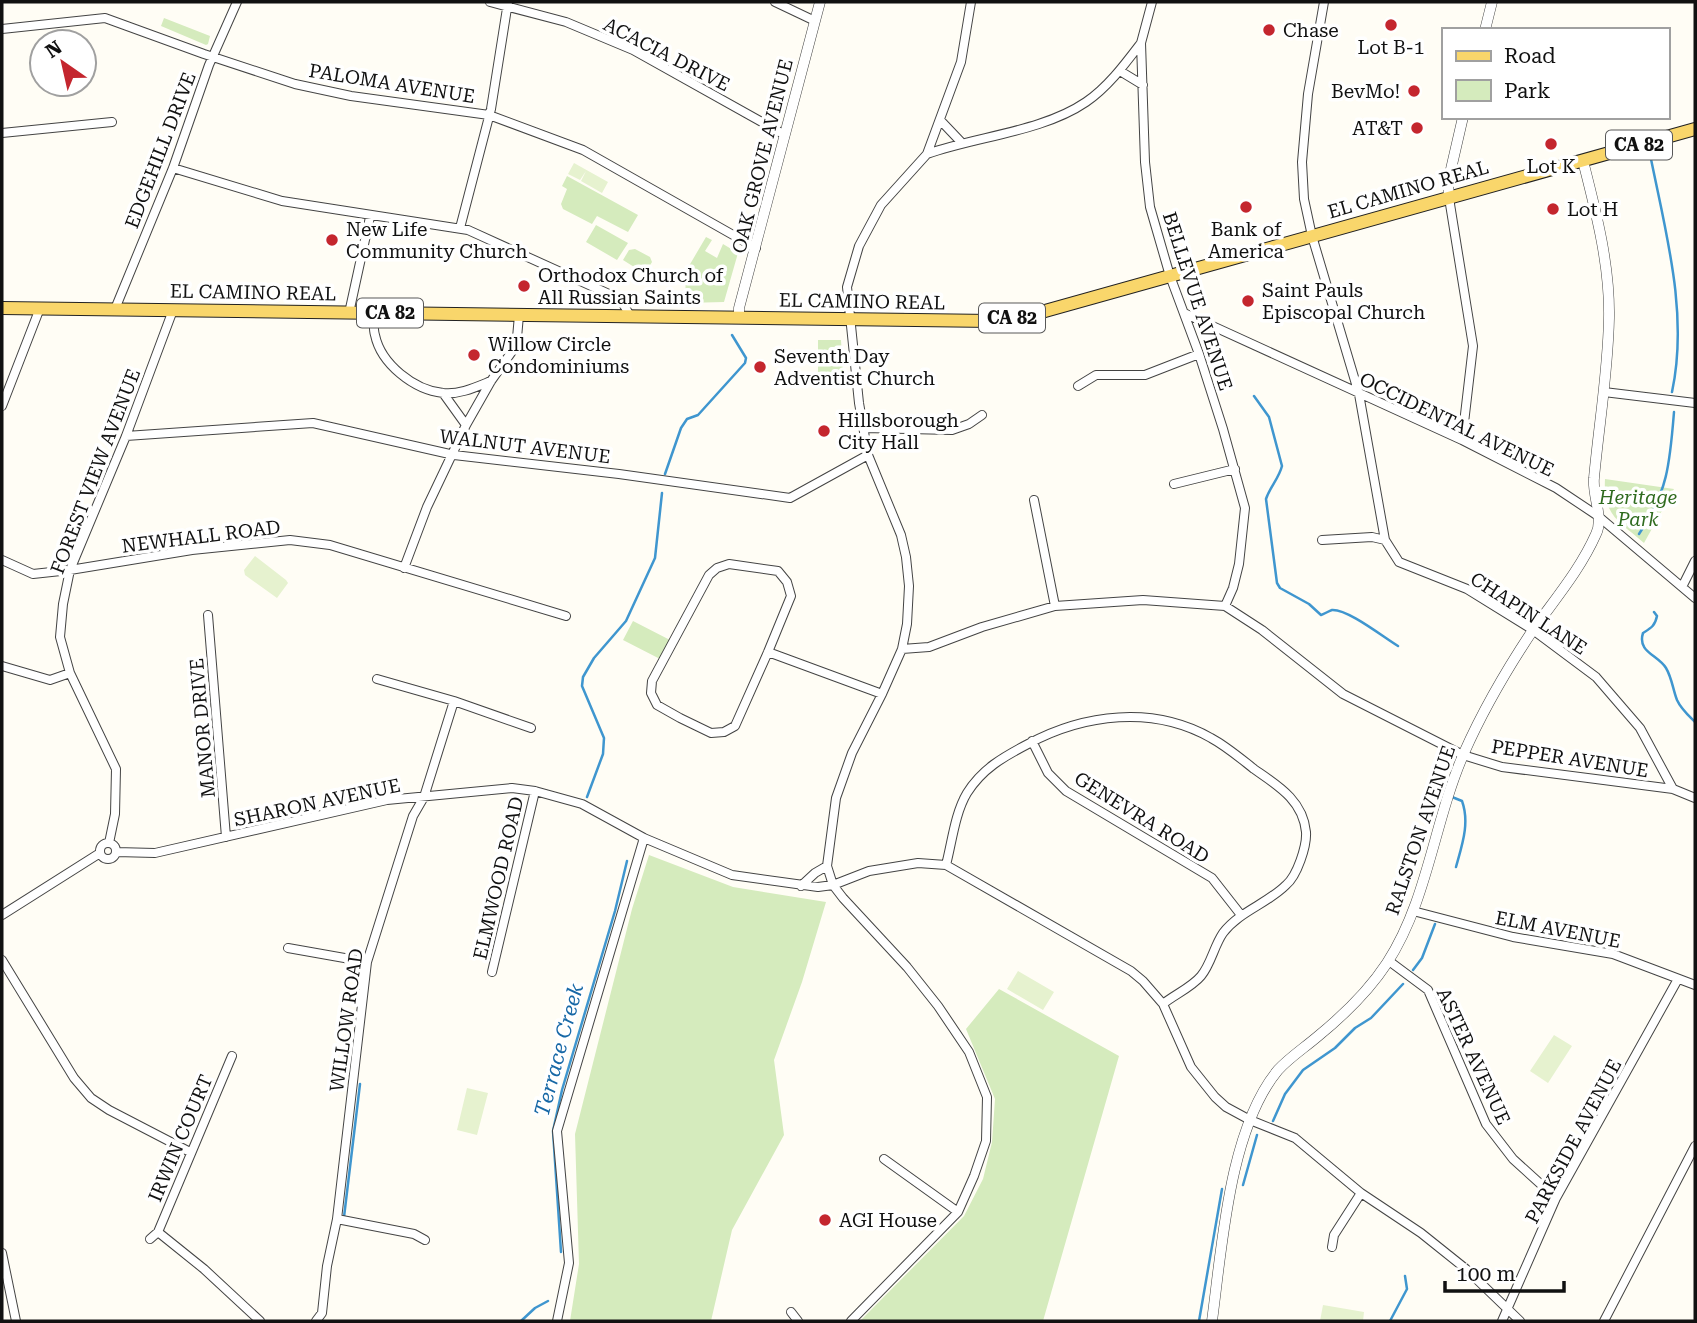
<svg xmlns="http://www.w3.org/2000/svg" width="1697" height="1323" font-family="'Roboto Serif',serif">
<rect width="100%" height="100%" fill="#fffdf5"/>
<path fill="#d5ebbd" d="M164,18l46,18 -2,8 -2,1 -45,-19z
M567,176l71,39 -10,17 -31,-16 -5,8 -29,-15 -2,-5 6,-15 -5,-3z
M596,225l32,18 -11,17 -31,-18z
M706,237l6,3 -7,11 12,7 6,-14 15,9 -14,49 -39,1 1,-32z
M635,249l15,8 2,5 -3,5 -7,5 -19,-12 6,-10z
M818,340h23l2,35 -25,-1z
M1605,479l69,10 -30,54c-25,-22 -41,-27 -39,-64z
M633,621l37,19 -10,19 -37,-19z
M649,855l84,32 93,15 -24,80 -28,78 10,75 -52,95 -21,91h-141l9,-57 -4,-130 57,-225z
M999,989l120,67 -76,265h-183l104,-105 19,-37 9,-37 3,-43 -29,-70z"/>
<path fill="#e6f2cf" d="M574,163l34,19 -6,11 -21,-12 5,-10 -6,9 -12,-6z
M255,556l31,24 2,3 -11,15 -32,-23 -1,-5z
M1018,971l36,21 -11,18 -36,-21z
M1554,1035l18,11 -24,37 -18,-12z
M467,1088l21,5 -11,42 -20,-5z
M1323,1305l41,7 -1,9h-43z"/>
<g fill="none" stroke-linecap="round" stroke-linejoin="round">
<path stroke="#3f96cf" stroke-width="2.5" d="M1650,154c15,76 39,159 22,238
M1254,396l15,21 13,49c-3,12 -12,21 -16,33l11,84 3,5 29,16 12,11c3,-1 8,-4 11,-5 16,-1 51,27 66,36
M665,474l16,-46 6,-9 11,-4 47,-52 1,-5 -14,-23
M1639,534c29,-42 31,-72 35,-122
M1654,612l3,4c-2,10 -6,12 -14,17 -6,19 15,22 23,35 6,10 7,22 11,32 4,9 12,16 18,22
M587,797l16,-43 1,-16 -22,-52 1,-9 11,-19 32,-37 29,-63 7,-65
M1452,797l10,4c8,22 0,44 -6,66
M1413,970l9,-12 13,-34
M1273,1121l12,-27 18,-24 32,-22 20,-20 16,-10 32,-34
M1243,1185l14,-50
M344,1217l16,-133
M561,1252l-8,-121 9,-41 53,-179 12,-50
M521,1321l14,-13 13,-7
M1199,1321l23,-132
M1390,1321l17,-32 -2,-13"/>
<g stroke="#444" stroke-width="10">
<path id="minor" d="M490,2l76,20 67,28 152,85
M775,2l40,19
M1152,2l-11,41 4,119 5,45 20,69 29,78 24,75 22,79 -6,56 -6,24 -8,18
M1324,2l-16,92 -6,68 2,37 8,37 47,158 26,146
M2,29l103,-11 99,36 91,30 56,12 138,19 94,35 173,98
M1120,71l23,14
M941,121l20,21
M2,133l110,-11
M927,154c50,-18 115,-22 159,-52 22,-15 39,-38 55,-59
M173,168l109,33 186,29 152,69 11,18
M1449,198l24,148 -11,94
M460,228l31,-119 17,-107
M115,309l58,-141 36,-103 28,-63
M349,313l21,-96
M374,313c0,7 -1,16 1,22 6,29 39,55 68,58 16,2 33,-6 48,-12
M1184,313l278,127 94,48 42,28 97,82
M1078,386l18,-11h49l54,-21
M1604,392l91,11
M443,393l23,32
M2,406l38,-98
M864,428l88,2 17,-6 13,-9
M126,436l187,-13 141,32 165,19 171,24 78,-43
M1174,484l61,-15
M1034,500l21,106
M1322,540l50,-3 13,3 14,22 68,27 66,41 63,47 44,51 33,61
M2,560l31,14 37,-4 122,-20 98,-10 40,5 236,71
M729,564l49,7 9,11 4,14 -23,56 -33,74 -11,6 -13,1 -31,-15 -23,-13 -6,-12 1,-12 57,-106 8,-7z
M404,568l23,-61 39,-82 25,-44 22,-31 4,-12 2,-23
M1682,587l13,-26
M208,615l18,222
M902,649l27,-2 53,-20 73,-21 88,-6 82,6 37,24 81,64 120,61 39,12 171,22 22,9
M768,652l114,42
M2,666l48,14 20,-7
M377,679l77,22 77,27
M1032,741l16,32 18,18 146,87 29,37
M109,843l6,-29 1,-45 -46,-96 -10,-36 3,-33 7,-34 56,-134 47,-126
M100 851a8 8 0 1 1 16 0a8 8 0 1 1-16 0Z
M116,852l39,1 232,-53 125,-12 23,3 47,13 62,34 88,37 86,12 15,-2 36,-14 49,-8 28,2 185,106 12,10 20,23 28,63 24,30 11,10 24,13 45,18 66,55 60,40 45,36 54,52
M946,865c6,-23 9,-52 21,-72 15,-24 36,-36 61,-49 56,-30 125,-39 183,-6 15,8 29,20 43,31 23,16 49,31 52,63 1,14 -9,44 -20,53 -19,19 -46,26 -63,48 -9,13 -12,31 -22,43 -9,11 -27,19 -38,28
M801,886l14,-13 12,-7
M1413,911l100,26 100,17 82,31
M2,915l98,-62
M288,948l79,14
M2,960l72,118 17,20 18,12 81,42
M1389,961l39,29 58,134 27,35 43,39
M492,972l43,-181
M232,1056l-74,176 46,37 56,52
M884,1159l74,53
M337,1219l77,15 11,6
M150,1239l8,-7
M1332,1247l2,-12 27,-42
M2,1253l14,68
M791,1312l7,9
M316,1321l6,-8 5,-47 10,-47 30,-257 46,-146 11,-19 30,-96
M557,1321l12,-58 -12,-132 87,-293
M851,1321l107,-109 16,-36 12,-35 1,-44 -18,-45 -31,-46 -31,-39 -64,-69 -10,-13 -6,-19 9,-68 16,-45 30,-59 20,-45 5,-25 2,-38 -3,-29 -5,-22 -33,-80 -9,-52 -12,-116 12,-41 22,-41 46,-51 34,-92 10,-60
M1502,1321l54,-123 122,-219
M1604,1321l91,-175"/>
</g>
<g stroke="#444" stroke-width="11">
<path id="tertiary" d="M1485,30l7,-28
M1449,198l-1,-16 15,-65
M739,318v-10l81,-306
M1212,1321c10,-74 17,-192 66,-251 11,-12 26,-22 39,-33 27,-22 51,-45 70,-74 41,-63 47,-142 77,-210 19,-43 43,-84 69,-123 22,-31 47,-60 63,-96 8,-16 -4,-39 -2,-56 5,-54 14,-106 15,-160 1,-53 -13,-106 -26,-157"/>
</g>
<g stroke="#222" stroke-width="14">
<path id="primary" d="M2,308l990,13 53,-10 650,-182"/>
</g>
<use href="#minor" stroke="#fff" stroke-width="8"/>
<use href="#tertiary" stroke="#fff" stroke-width="10"/>
<use href="#primary" stroke="#f9d66b" stroke-width="12"/>
</g>
<g fill="#c4262e" stroke="#fff" stroke-width="2.5">
<circle cx="1391" cy="25" r="7"/>
<circle cx="1269" cy="30" r="7"/>
<circle cx="1414" cy="91" r="7"/>
<circle cx="1417" cy="128" r="7"/>
<circle cx="1551" cy="144" r="7"/>
<circle cx="1246" cy="207" r="7"/>
<circle cx="1553" cy="209" r="7"/>
<circle cx="332" cy="240" r="7"/>
<circle cx="524" cy="286" r="7"/>
<circle cx="1248" cy="301" r="7"/>
<circle cx="474" cy="355" r="7"/>
<circle cx="760" cy="367" r="7"/>
<circle cx="824" cy="431" r="7"/>
<circle cx="825" cy="1220" r="7"/>
</g>
<g text-anchor="middle" stroke-width="7" stroke-linejoin="round" paint-order="stroke">
<g fill="#fff" stroke="#585858" stroke-width="2">
<rect x="1606" y="130.5" width="66" height="29" rx="5"/>
<rect x="357" y="298.5" width="66" height="29" rx="5"/>
<rect x="979" y="303.5" width="66" height="29" rx="5"/>
</g>
<g font-size="18" font-weight="bold" fill="#111">
<text x="1639" y="151">CA 82</text>
<text x="390" y="319">CA 82</text>
<text x="1012" y="324">CA 82</text>
</g>
<g font-size="19" fill="#111" stroke="#fff" text-anchor="start">
<text x="1283" y="37">Chase</text>
<text x="1391" y="54" text-anchor="middle">Lot B-1</text>
<text x="1400" y="98" text-anchor="end">BevMo!</text>
<text x="1403" y="135" text-anchor="end">AT&amp;T</text>
<text x="1551" y="173" text-anchor="middle">Lot K</text>
<text x="1567" y="216">Lot H</text>
<text x="346" y="236">New Life<tspan x="346" dy="22">Community Church</tspan></text>
<text x="1246" y="236" text-anchor="middle">Bank of<tspan x="1246" dy="22">America</tspan></text>
<text x="538" y="282">Orthodox Church of<tspan x="538" dy="22">All Russian Saints</tspan></text>
<text x="1262" y="297">Saint Pauls<tspan x="1262" dy="22">Episcopal Church</tspan></text>
<text x="488" y="351">Willow Circle<tspan x="488" dy="22">Condominiums</tspan></text>
<text x="774" y="363">Seventh Day<tspan x="774" dy="22">Adventist Church</tspan></text>
<text x="838" y="427">Hillsborough<tspan x="838" dy="22">City Hall</tspan></text>
<text x="839" y="1227">AGI House</text>
</g>
<g font-size="19" fill="#111" stroke="#fff">
<text transform="translate(667 54) rotate(27)" y="7">ACACIA DRIVE</text>
<text transform="translate(392 83) rotate(9)" y="7">PALOMA AVENUE</text>
<text transform="translate(160 150) rotate(-69)" y="7">EDGEHILL DRIVE</text>
<text transform="translate(762 156) rotate(-76)" y="7">OAK GROVE AVENUE</text>
<text transform="translate(1408 189) rotate(-16)" y="7">EL CAMINO REAL</text>
<text transform="translate(253 292) rotate(1)" y="7">EL CAMINO REAL</text>
<text transform="translate(862 301) rotate(1)" y="7">EL CAMINO REAL</text>
<text transform="translate(1198 301) rotate(72)" y="7">BELLEVUE AVENUE</text>
<text transform="translate(1457 424) rotate(26)" y="7">OCCIDENTAL AVENUE</text>
<text transform="translate(525 446) rotate(7)" y="7">WALNUT AVENUE</text>
<text transform="translate(95 471) rotate(-69)" y="7">FOREST VIEW AVENUE</text>
<text transform="translate(201 536) rotate(-7)" y="7">NEWHALL ROAD</text>
<text transform="translate(1529 613) rotate(33)" y="7">CHAPIN LANE</text>
<text transform="translate(202 728) rotate(-95)" y="7">MANOR DRIVE</text>
<text transform="translate(1570 758) rotate(9)" y="7">PEPPER AVENUE</text>
<text transform="translate(317 802) rotate(-12)" y="7">SHARON AVENUE</text>
<text transform="translate(1142 817) rotate(32)" y="7">GENEVRA ROAD</text>
<text transform="translate(1420 830) rotate(-71)" y="7">RALSTON AVENUE</text>
<text transform="translate(498 878) rotate(-77)" y="7">ELMWOOD ROAD</text>
<text transform="translate(1558 929) rotate(11)" y="7">ELM AVENUE</text>
<text transform="translate(346 1020) rotate(-82)" y="7">WILLOW ROAD</text>
<text transform="translate(1474 1056) rotate(65)" y="7">ASTER AVENUE</text>
<text transform="translate(180 1138) rotate(-67)" y="7">IRWIN COURT</text>
<text transform="translate(1573 1141) rotate(-62)" y="7">PARKSIDE AVENUE</text>
</g>
<g font-size="19" font-style="italic" fill="#2f6b1f" stroke="#fff">
<text x="1638" y="504">Heritage<tspan x="1638" dy="22">Park</tspan></text>
</g>
<g font-size="21" font-style="italic" fill="#1768a6" stroke="#fff">
<text transform="translate(559 1050) rotate(-75)" y="7">Terrace Creek</text>
</g>
</g>
<rect width="1697" height="1323" fill="none" stroke="#111111" stroke-width="7"/>
<rect x="1442" y="28" width="228" height="91" fill="#ffffff" stroke="#a0a0a0" stroke-width="2"/>
<rect x="1456" y="51" width="35" height="10" fill="#f9d66b" stroke="#a0a0a0" stroke-width="2"/>
<text x="1504" y="63" font-size="21" fill="#111111">Road</text>
<rect x="1456" y="80" width="35" height="21" fill="#d5ebbd" stroke="#a0a0a0" stroke-width="2"/>
<text x="1504" y="98" font-size="21" fill="#111111">Park</text>
<g transform="translate(63 63) rotate(326)"><circle r="33" fill="#ffffff" stroke="#a0a0a0" stroke-width="2"/>
<path d="M0-5L12 26L0 18L-12 26Z" fill="#c4262e"/>
<text y="-10" font-size="19" font-weight="bold" text-anchor="middle" fill="#111111">N</text>
</g>
<path d="M1445 1281v10h119v-10" fill="none" stroke="#111111" stroke-width="3.5"/>
<text x="1456" y="1281" font-size="21" fill="#111111" stroke="#ffffff" stroke-width="5" paint-order="stroke">100 m</text>
</svg>
